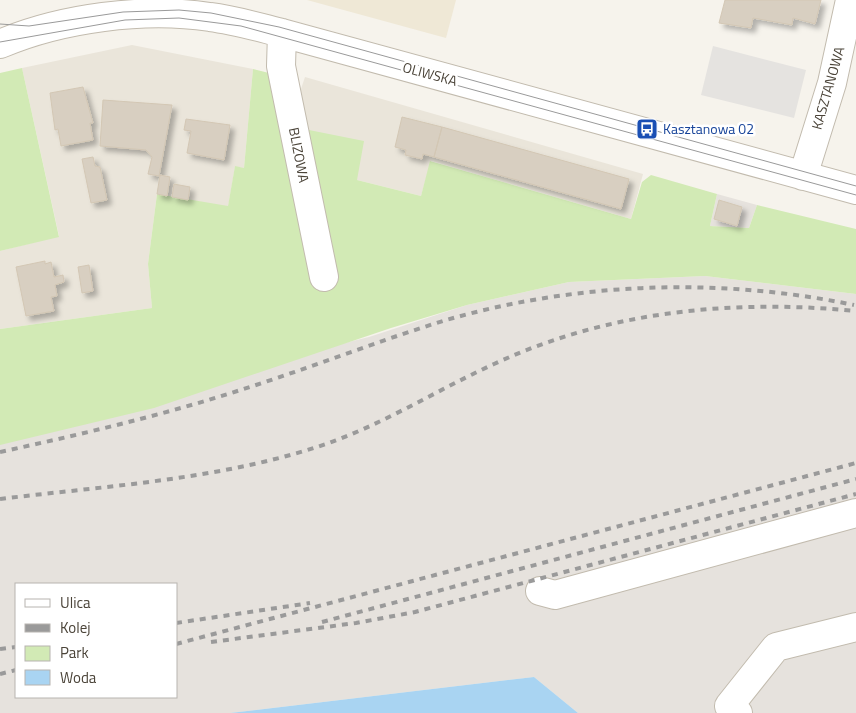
<svg xmlns="http://www.w3.org/2000/svg" width="856" height="713" font-family="'Titillium Web',sans-serif">
<defs>
<filter id="shadow"><feDropShadow dx="4.5" dy="4.5" stdDeviation="2.5" flood-color="#0004"/></filter>
</defs>
<rect width="100%" height="100%" fill="#f6f3ec"/>
<path fill="#eae5da" d="M132,45l121,24 -9,99 -9,-1 -7,40 -71,-13 -9,70 4,44 -152,21v-78l59,-15 -37,-168z
M305,77l338,97 -12,45 -200,-58 -10,35 -64,-16 -53,-51 -5,-34z"/>
<path fill="#e6e2dd" fill-rule="evenodd" d="M717,194l40,11 -8,23 -39,-2z
M705,276l151,18v419h-278l-44,-36 -304,36h-230v-285l369,-91 98,-32 102,-23zM16,584h160v113h-160z"/>
<path fill="#efe8d6" d="M307,0h149l-10,38z"/>
<path fill="#d2eab5" d="M22,68l37,169 -59,14v-178z
M253,69l16,4 35,56 60,12 -7,39 64,16 9,-35 201,58 11,-37 9,-7 66,19 -7,32 39,2 8,-23 99,24v65l-151,-18 -136,6 -102,23 -76,23 -237,80 -154,37v-116l152,-21 -4,-44 9,-70 71,12 7,-40 9,2z"/>
<path fill="#e5e3e0" d="M713,46l93,24 -12,48 -93,-23z"/>
<path fill="#a9d4f2" d="M534,677l44,36h-348z"/>
<path fill="#d8cfc1" stroke="#d3c7b4" filter="url(#shadow)" d="M725,0h96l-6,24 -22,-6 -1,7 -39,-7 -2,10 -32,-5z
M83,87l10,36h-3l3,17 -32,6 -3,-17 -3,1 -5,-37z
M103,100l69,5 -13,71 -11,-2 4,-17 -6,-7 -46,-4z
M402,117l40,10 -8,30 -11,-3 -1,5 -17,-4 1,-5 -11,-3z
M186,119l44,6 -6,35 -37,-7 4,-22 -7,-1z
M442,127l187,52 -8,30 -187,-52z
M93,157l2,9 5,1 7,33 -16,3 -9,-44z
M160,175l10,2 -3,19 -10,-2z
M174,184l16,3 -2,13 -16,-3z
M719,200l23,7 -5,19 -23,-7z
M45,261v3l6,-2 3,15 9,-2 1,7 -9,3 2,11 -6,1 3,14 -28,5 -10,-49z
M89,265l4,26 -11,2 -4,-26z"/>
<g fill="none" stroke-linecap="round" stroke-linejoin="round">
<g stroke="#c2bbae" stroke-width="30">
<path id="minor" d="M282,33l-1,33 43,211
M0,44c61,-26 144,-37 210,-27 24,3 48,10 72,16l574,157
M803,176l29,-93 18,-83
M540,591l15,4 301,-82
M738,713l-9,-7 47,-59 80,-20"/>
</g>
<use href="#minor" stroke="#fff" stroke-width="28"/>
<path stroke="#9a9a9a" stroke-width="1" d="M0,24l29,2 94,-14 56,-2 32,3 68,14 577,159
M0,42l125,-22 54,-2 62,8 615,169"/>
<path stroke="#9a9a9a" stroke-width="4" stroke-dasharray="6 6" stroke-linecap="butt" d="M0,452c78,-17 155,-35 231,-59 71,-22 141,-50 212,-72 132,-39 277,-44 411,-16
M0,499c105,-13 215,-19 317,-52 62,-20 118,-56 177,-83 114,-53 238,-65 362,-53
M322,622l534,-143
M176,623l134,-20
M211,642l145,-19 59,-11 441,-118
M176,644l680,-181
M0,649l16,-2
M0,674l16,-4"/>
</g>
<defs>
<g id="bus-square" transform="scale(1.125)"><rect x="-9" y="-9" width="18" height="18" rx="4" fill="#1a4fb4" stroke="#fff"/><path d="M-5-6H5V4H4V6H2V4H-2V6H-4V4H-5ZM-3.5-4V0h7V-4ZM-3.5 1.2v1.5H-2V1.2ZM2 1.2v1.5H3.5V1.2Z" fill="#fff"/></g>
</defs>
<g fill-rule="evenodd">
<use href="#bus-square" x="647" y="129"/>
</g>
<g text-anchor="middle" stroke-width="5" stroke-linejoin="round" paint-order="stroke">
<g font-size="14" fill="#4b4439" stroke="#fff">
<text transform="translate(430 74) rotate(15)" y="5">OLIWSKA</text>
<text transform="translate(828 88) rotate(-74)" y="5">KASZTANOWA</text>
<text transform="translate(299 155) rotate(79)" y="5">BLIZOWA</text>
</g>
<g font-size="14" fill="#164399" stroke="#fff" text-anchor="start">
<text x="663" y="134">Kasztanowa 02</text>
</g>
</g>
<rect x="15" y="583" width="162" height="115" fill="#ffffff" stroke="#b7b4b0"/>
<rect x="25" y="599" width="25" height="8" fill="#ffffff" stroke="#b7b4b0"/>
<text x="60" y="608" font-size="15" fill="#4b4439">Ulica</text>
<rect x="25" y="624" width="25" height="8" fill="#9a9a9a" stroke="#b7b4b0"/>
<text x="60" y="633" font-size="15" fill="#4b4439">Kolej</text>
<rect x="25" y="646" width="25" height="15" fill="#d2eab5" stroke="#b7b4b0"/>
<text x="60" y="658" font-size="15" fill="#4b4439">Park</text>
<rect x="25" y="670" width="25" height="15" fill="#a9d4f2" stroke="#b7b4b0"/>
<text x="60" y="683" font-size="15" fill="#4b4439">Woda</text>
</svg>
